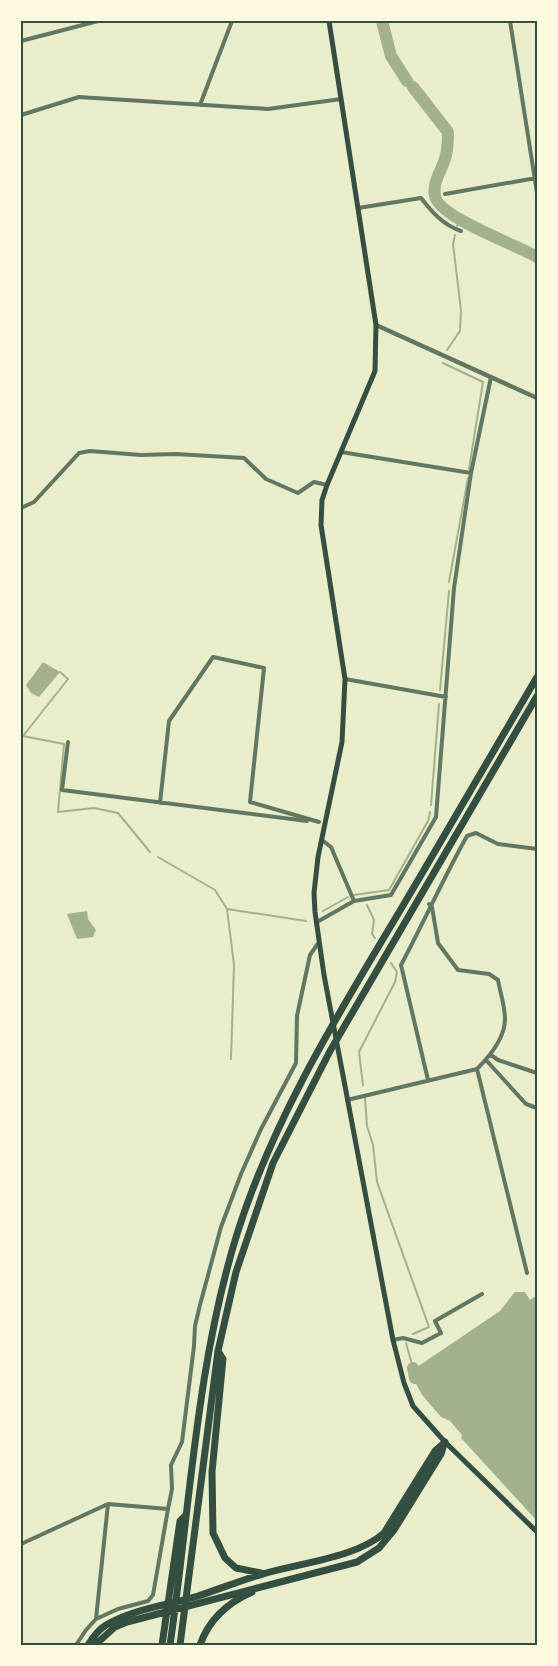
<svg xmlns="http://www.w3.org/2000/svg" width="558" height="1666" font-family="Mulish,sans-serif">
<rect width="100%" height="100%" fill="#e9edc9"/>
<path fill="#a3b18a" d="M43,662l17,10 -21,25 -8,-4 -5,-8z
M87,911l1,8 8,11 -3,7 -16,2 -10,-25z
M515,1292h10l5,8 7,-5v226l-76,-83 1,-3 -12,-14 -9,-4 -19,-22 -9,-17 4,-1v-10l83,-56z"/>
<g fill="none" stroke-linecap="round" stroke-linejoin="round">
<path stroke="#a3b18a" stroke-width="2" d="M457,226l2,-7
M447,350l13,-19 1,-21 -8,-66 2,-9
M443,363l40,19 -14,87
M449,582l19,-104
M60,672l8,7 -45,57 41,8 -6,68 36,-4 24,5 32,39
M440,690l9,-99
M431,805l8,-101
M158,857l57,33 12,19
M354,895l35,-5 39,-69 2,-9
M367,905l7,15 -2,14 3,4
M323,911l25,-14
M231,1059l3,-94 -7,-56 79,12
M363,1085l-4,-33 36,-70 2,-10 -6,-9
M365,1098l2,28 6,19 4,37 52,145 -16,7
M406,1343l7,25"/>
<path stroke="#a3b18a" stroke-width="12" d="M382,21l9,35 16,25
M413,87l35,45c0,8 0,16 -2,23 -3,14 -14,26 -11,41 3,21 82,49 102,61
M413,1368l2,10"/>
<path stroke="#617663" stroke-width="4" d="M510,21l27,172
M21,41l77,-20
M200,105l32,-84
M21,115l58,-18 189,12 73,-10
M445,194l91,-16
M358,208l63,-10c11,14 22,27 40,33
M341,452l130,21
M21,508l13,-6 45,-49 11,-2 51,4 35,-1 68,4 22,21 32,14 16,-11 13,3
M345,679l101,18
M68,742l-6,48 245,31
M160,803l9,-82 44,-64 51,11 -14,134 69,20
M322,840l9,7 23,54
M317,922l37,-21 37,-6 45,-78 18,-229 17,-115 20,-96
M491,1055l7,5 39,13
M486,1060l40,44 11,4
M477,1069l50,204
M428,1080l-27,-115c23,-43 42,-86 66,-129l9,-3 22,11 39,5
M347,1100l130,-31c13,-13 28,-31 28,-50 0,-13 -5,-27 -7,-39l-9,-6 -31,-4 -20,-27 -6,-36 -3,-3
M393,1340l10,-2 19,5 19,-10 -6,-12 47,-27
M21,1544l87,-40 60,5 4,-20 -1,-24 11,-23 12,-96 1,-20 5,-21 21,-78 20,-53 20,-45 35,-66 1,-47 13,-61 9,-13
M96,1619l22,-10 30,-8 5,-6 15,-86
M76,1645l10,-15 10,-11 12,-115"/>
<path stroke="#617663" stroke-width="4.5" d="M376,325l161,73"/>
<path stroke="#344e41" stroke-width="5" d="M329,21l47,304 -1,46 -48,114 -5,15 -1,25 24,154 -3,63 -24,115 -4,36 1,19 9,63 69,365 11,43 9,23 32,36 92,90"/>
<path stroke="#344e41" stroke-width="7" d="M218,1351l5,8 -11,113 1,61 12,25 11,10 25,5
M88,1645c5,-8 10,-15 18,-20 27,-16 62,-20 92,-29 22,-7 43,-16 65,-22 36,-11 93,-16 121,-41l51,-82 10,-9
M95,1645l20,-18 12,-5 230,-60 22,-14 15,-18 47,-76 3,-10
M162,1645l18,-124 6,-6
M170,1645c20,-137 26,-279 67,-411 36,-115 100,-218 161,-320 47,-79 93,-159 139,-237
M180,1645l38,-294 18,-79 37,-109 57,-112 207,-355
M200,1645c9,-26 27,-42 52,-53"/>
</g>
<rect width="558" height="1666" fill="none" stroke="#fefae0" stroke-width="45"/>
<rect x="22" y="22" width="514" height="1622" fill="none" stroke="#344e41" stroke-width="2"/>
</svg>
